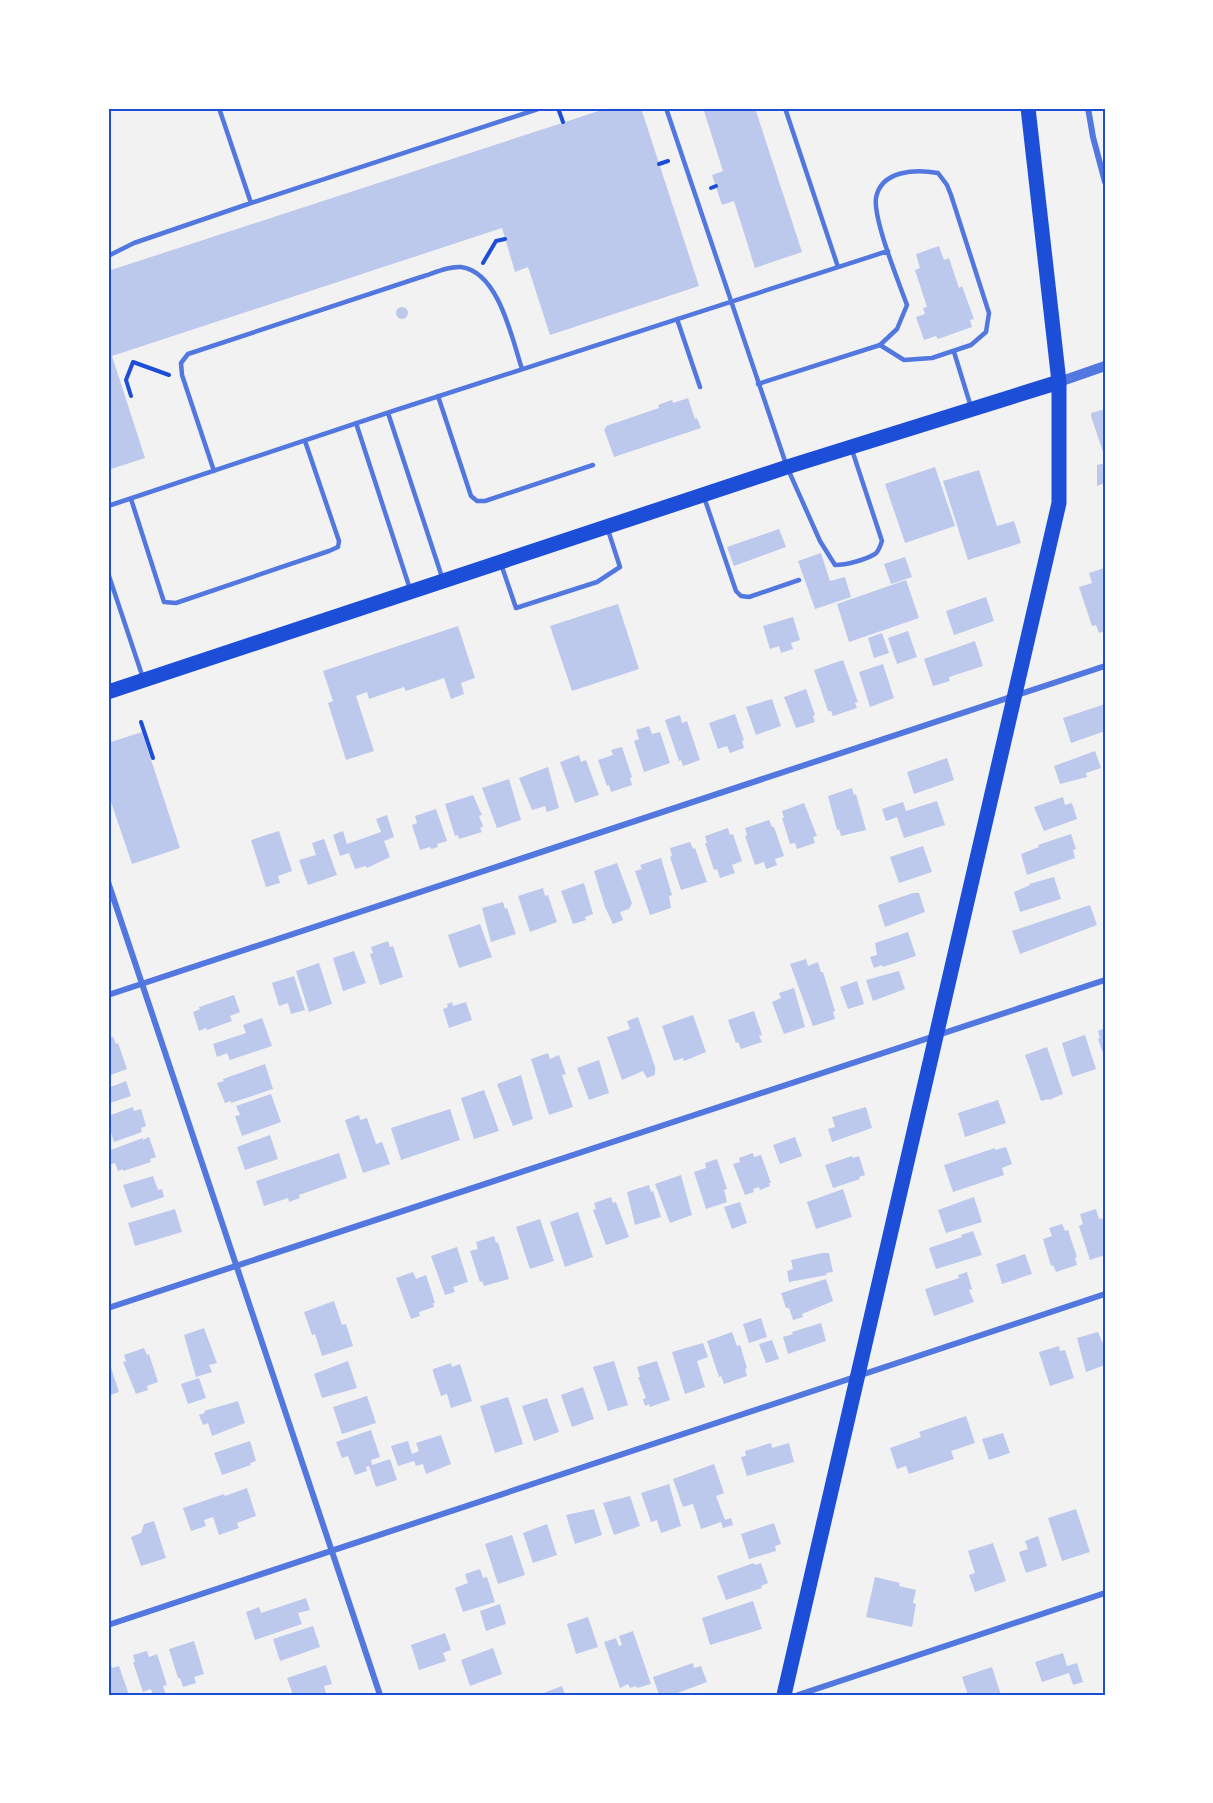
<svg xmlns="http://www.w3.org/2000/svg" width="1213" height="1803" font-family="'Open Sans',sans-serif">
<rect width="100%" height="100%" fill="#f2f2f2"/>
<path fill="#bdc9ec" d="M608,108h33l58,178 -149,49 -22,-68 -13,5 -13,-44 -390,128 33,102 -37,12v-199z
M703,108h52l47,144 -47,16 -21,-67 -12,4 -10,-30 11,-4z
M939,246l5,14 5,-2 10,30 3,-2 12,33 -4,1 2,7 -34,12 -2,-3 -12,4 -8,-23 9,-3 -2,-6 4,-1 -12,-37 5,-2 -4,-14z
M396 313a6 6 0 1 1 12 0a6 6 0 1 1-12 0Z
M688,398l7,21 2,-1 4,10 -87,29 -10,-28 2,-1v-2l53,-18 -1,-3 14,-5 1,3z
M1105,409v49l-14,-42v-3z
M1105,463v20l-8,3v-21z
M935,467l20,59 -50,17 -20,-59z
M979,470l18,56 17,-5 7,22 -53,17 -25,-79z
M779,529l7,18 -52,19 -7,-19z
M821,553l9,28 15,-4 6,20 -36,12 -17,-48z
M905,557l7,20 -21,7 -7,-20z
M1104,568l1,63 -6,2 -3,-8 -4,1 -13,-39 13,-4 -3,-10z
M906,580l13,38 -70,24 -12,-38z
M986,597l8,24 -40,14 -8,-24z
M618,604l21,65 -67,22 -22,-65z
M793,617l7,23 -9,3 2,6 -12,4 -2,-7 -9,3 -7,-23z
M458,626l17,52 -14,5 3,11 -13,5 -7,-21 -38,13 -2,-4 -35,12 -2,-7 -11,4 18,55 -28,9 -18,-57 5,-2 -10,-30z
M908,631l9,26 -20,7 -9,-26z
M882,633l7,20 -15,5 -6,-20z
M975,641l8,25 -34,11 1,4 -17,5 -9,-27z
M843,660l15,42 -3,1 2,5 -24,8 -2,-5h-3l-14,-41z
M883,664l11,34 -24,9 -11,-35z
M806,689l9,26 -2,1 2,6 -19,6 -12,-31z
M772,699l9,27 -25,9 -10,-28z
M1105,704v27l-34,12 -8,-25z
M735,714l9,26 -2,1 2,7 -14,5 -3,-7 -9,3 -9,-26z
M680,715l2,8 5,-2 13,39 -17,6 -2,-6 -2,1 -14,-41z
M649,726l3,8 8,-2 10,31 -26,9 -10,-31 5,-2 -3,-9z
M142,732l38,116 -48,16 -24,-71v-50z
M622,747l10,30 -2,1 2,7 -21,7 -2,-7 -2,1 -9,-26 15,-5 -2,-5z
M1095,751l6,17 -15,5 1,4 -27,7 -6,-18z
M579,755l2,7 5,-2 13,35 -24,8 -15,-41z
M947,758l7,22 -40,14 -7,-22z
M548,767l11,41 -12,4 -2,-6 -13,4 -13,-32z
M509,779l12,41 -24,8 -15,-40z
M852,788l2,7 2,-1 10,36 -25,6 -2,-7 -2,1 -9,-34z
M473,795l9,20 -3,1 4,10 -3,2 2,4 -23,7 -1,-4 -3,1 -10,-32z
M1063,797l2,8 7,-2 5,16 -33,12 -10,-24z
M937,801l8,24 -41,13 -7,-21 -11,4 -4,-12 21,-7 3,9z
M804,803l13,33 -4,1 2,6 -18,6 -2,-6 -5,1 -8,-26h2l-2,-7z
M436,809l11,32 -10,3 1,3 -7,2 -1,-2 -10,3 -8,-25 5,-2 -2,-7z
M387,815l7,22 -10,4 6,16 -23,11 -1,-2 -11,3 -6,-16 -9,3 -7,-21 10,-4 4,13 34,-12 -5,-13z
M769,820l3,7h2l10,29 -9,3 2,6 -11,4 -2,-7 -9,3 -10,-29 2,-1 -2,-7z
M728,828l2,7 3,-1 9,27 -10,4 3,8 -15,5 -3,-9 -3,1 -9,-27h2l-2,-7z
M279,831l13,40 -14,5 2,7 -14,4 -15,-47z
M1071,834l5,15 -3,1 2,8 -48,17 -6,-21 18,-7 -1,-2z
M324,839l13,36 -29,10 -9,-25 17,-5 -4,-12z
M690,842l3,7 2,-1 12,34 -26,8 -11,-33 2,-1 -2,-8z
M923,846l9,26 -33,11 -9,-26z
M661,858l11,37 -3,1 2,12 -21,7 -15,-44 7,-2 -2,-4z
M617,863l15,40 -3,6 -9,3 3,8 -10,4 -8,-17 -11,-36z
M1054,877l7,22 -41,13 -6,-20 16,-7 -1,-1z
M584,883l9,31 -8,3 1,3 -13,4 -12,-33z
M543,888l2,8 3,-1 9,27 -27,10 -12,-36z
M913,893h6l6,19 -40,15 -7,-22z
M503,902l2,7 2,-1 9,26 -25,8 -9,-34z
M1090,905l7,20 -77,29 -8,-23z
M480,924l12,33 -33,11 -11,-33z
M908,932l8,24 -33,11 -1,-2 -8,3 -4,-11 7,-2 -2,-12z
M388,941l2,6 3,-1 10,31 -23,8 -10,-31 3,-1 -2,-6z
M354,951l12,32 -23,8 -10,-33z
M806,959l2,7 10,-4 3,10h2l12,39 -2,1 2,7 -22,7 -23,-62z
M319,963l13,41 -23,8 -13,-41z
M899,971l6,18 -32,12 -7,-21z
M294,976l11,34 -14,4 -3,-11 -9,3 -7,-23z
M857,981l7,23 -16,5 -8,-22z
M794,988l11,39 -21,7 -12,-32 9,-4 -2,-5z
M234,995l6,17 -10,4 2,5 -25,9 -1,-2 -7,3 -6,-19 7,-3 -1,-2z
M452,1002l1,4 13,-4 6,18 -23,8 -6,-19 5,-2 -1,-3z
M754,1011l8,24 -3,1 3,6 -21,7 -3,-7 -2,1 -8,-23z
M693,1015l13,37 -22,9 -1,-3 -9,3 -12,-35z
M638,1017l17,50v8l-8,3 -4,-7 -21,9 -15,-43 23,-8 -3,-8z
M262,1018l10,28 -42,14 -3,-7 -10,4 -4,-13 33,-11 -3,-8z
M1105,1028v31l-7,-20 2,-1 -2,-7z
M1085,1035l11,34 -24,8 -10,-34z
M113,1037l3,7 2,-1 9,26 -19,7v-38z
M1047,1047l16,47 -14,6v-1l-8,2 -16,-46z
M548,1053l2,6 9,-4 7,19 -4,1 11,32 -24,8 -18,-56z
M599,1060l10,33 -20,7 -12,-32z
M265,1064l8,25 -42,14v-2l-6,2 -8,-20 7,-2 -1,-2z
M521,1075l12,44 -20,7 -16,-42z
M126,1081l5,15 -21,7 -2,-15z
M484,1090l15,41 -25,8 -13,-41z
M271,1094l10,28 -39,14 -7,-20 5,-1 -4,-9z
M998,1100l8,23 -41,14 -7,-24z
M133,1107l1,4 7,-2 5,17 -5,2 1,4 -28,10 -6,-19v-7z
M866,1107l6,21 -40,14 -4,-13 7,-2 -3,-10z
M450,1109l10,31 -59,20 -10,-32z
M359,1115l1,5 7,-2 9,26 6,-2 8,22 -27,9 -18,-53z
M270,1135l8,24 -33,11 -8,-23z
M149,1137l7,20 -6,2 1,3 -28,9v-2l-5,2 -3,-8 -7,2v-14l35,-13v2z
M795,1137l7,19 -22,8 -7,-19z
M1006,1147l6,17 -10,4 2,7 -51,17 -9,-27 51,-17v2z
M339,1153l8,25 -48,17 1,3 -11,4 -1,-4 -24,8 -8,-25z
M753,1153l1,4 7,-2 10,28h-2l1,3 -10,4 -1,-3 -6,2 1,3 -9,3 -12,-31 7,-2 -1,-4z
M852,1156l1,2 6,-2 6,19 -6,2 1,2 -27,9 -8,-23z
M717,1159l10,30 -3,1 3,12 -21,7 -12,-37 12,-4 -1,-5z
M681,1175l11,40 -22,8 -15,-39z
M153,1176l5,14 4,-1 2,8 -33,11 -8,-23z
M649,1185l2,7 2,-1 8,26 -26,8 -8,-33z
M843,1189l9,28 -36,12 -9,-27z
M611,1197l2,6 3,-1 13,35 -23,8 -13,-35 3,-1 -2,-6z
M974,1197l8,25 -36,11 -8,-23z
M740,1202l7,21 -15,6 -8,-22z
M175,1209l7,23 -47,14 -7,-23z
M1096,1209l3,10 3,-1 3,9v28l-15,5 -11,-34 4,-2 -3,-10z
M578,1212l15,45 -28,10 -15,-45z
M540,1219l14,42 -24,8 -14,-42z
M1062,1224l3,7 3,-1 9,27 -2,1 2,7 -21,7 -3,-7 -2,1 -8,-27 9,-3 -3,-8z
M973,1231l9,24 -46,14 -7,-21 33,-11 -1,-2z
M494,1236l2,7 2,-1 11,37 -25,7 -2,-5 -2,1 -10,-31 8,-2 -2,-7z
M457,1247l11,35 -15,5 2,5 -10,3 -14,-39z
M822,1253h7l4,19 -7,1 1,2 -38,7 -2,-11 6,-2 -2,-9z
M1025,1254l7,20 -30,10 -6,-20z
M413,1272l3,7 10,-4 9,28h-2l1,4 -15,5 1,4 -9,3 -15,-41z
M967,1272l5,17 -3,1 5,12 -40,14 -9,-27 34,-11 -1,-3z
M826,1279l7,22 -31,13 1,3 -10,3 -4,-12h-3l-5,-15z
M334,1301l8,24 4,-1 7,22 -31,10 -7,-22 -3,1 -8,-23z
M761,1318l6,19 -18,6 -6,-19z
M821,1323l5,18 -38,13 -5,-17 10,-3 -1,-2z
M204,1328l13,35 -8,2 3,7 -16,5 -12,-42z
M732,1332l5,14 3,-1 7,23 -2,1 2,7 -23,8 -3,-8 -2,1 -12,-36z
M1098,1332l7,16v17l-19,7 -9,-34z
M772,1340l7,19 -13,4 -7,-19z
M703,1343l5,14 -11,4 8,26 -20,7 -13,-42z
M1059,1346l1,5 5,-1 9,28 -24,8 -11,-34z
M144,1348l3,7 2,-1 9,28 -11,4 1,4 -12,4 -13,-32 3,-1 -2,-6z
M108,1358l11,34 -11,4z
M348,1361l9,27 -35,10 -8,-24z
M614,1361l14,44 -20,6 -15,-44z
M657,1361l13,39 -20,7 -1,-3 -4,2 -2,-7 3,-1 -8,-21h2l-3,-10z
M451,1363l1,4 8,-3 12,37 -21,7 -4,-14 -6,2 -8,-24v-3z
M199,1378l7,20 -18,6 -7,-20z
M583,1387l11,32 -22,8 -11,-32z
M367,1396l9,27 -34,11 -9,-27z
M508,1397l15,47 -28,9 -15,-47z
M547,1398l12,34 -25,9 -12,-35z
M238,1401l7,22 -33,13 -4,-13 -5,2 -4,-10 6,-2 -1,-2z
M966,1416l9,27 -24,8 3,8 -45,15 -3,-8 -9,3 -7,-21 31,-11 -2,-5z
M371,1430l9,27 -9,3 1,5 18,-6 7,21 -21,7 -7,-21 -3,1 1,4 -12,4 -7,-19 -6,2 -6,-16z
M1003,1433l7,20 -21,7 -7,-21z
M441,1435l10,29 -25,10 -3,-10 -7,2 -2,-5 -16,5 -7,-20 17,-5 4,13 7,-3 -3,-8z
M250,1441l6,20 -6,2 1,2 -29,10 -8,-22z
M771,1443l1,5 17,-5 5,19 -47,14 -6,-19 5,-1 -1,-5z
M714,1464l10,29 -8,3 9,24 6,-2 2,7 -10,3 -2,-6 -20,7 -8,-25 -10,3 -10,-28z
M669,1484l12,42 -20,7 -4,-13 -6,2 -10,-29z
M247,1488l9,28 -19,7 2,5 -20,7 -6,-18 -9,3 2,6 -15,5 -8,-23 41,-14 1,2z
M630,1496l10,30 -26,9 -11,-32z
M594,1509l8,26 -27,9 -9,-29z
M1076,1509l14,43 -28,9 -14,-43z
M154,1521l12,37 -25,8 -10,-29 10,-4 3,-9z
M774,1523l7,21 -6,2 1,5 -27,8 -8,-25z
M547,1524l10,31 -24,8 -10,-30z
M512,1535l13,40 -27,9 -13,-40z
M1038,1536l9,30 -21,7 -7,-21 9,-3 -3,-8z
M993,1543l13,38 -31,11 -6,-17 6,-2 -7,-22z
M754,1563l1,2 6,-2 7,20 -7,3 1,2 -36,12 -9,-24z
M480,1569l3,9 4,-1 8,25 -32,10 -8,-24 13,-5 -3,-9z
M875,1577l25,6 -1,3 17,4 -3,13 3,1 -4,23 -46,-10z
M306,1598l4,12 -12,3 4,11 -47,16 -9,-28 13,-5 2,6z
M753,1601l9,28 -52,16 -8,-27z
M500,1604l6,20 -20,7 -6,-20z
M588,1617l10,30 -22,7 -9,-30z
M313,1626l7,21 -40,14 -7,-22z
M633,1631l18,53 -14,4 -1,-2 -6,2 -2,-4 -8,4 -16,-46 12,-4 3,8 3,-1 -3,-9z
M445,1633l6,17 -8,3 3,8 -27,9 -8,-25z
M194,1641l10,33 -10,3 2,6 -13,4 -3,-9h-2l-9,-29z
M493,1648l9,26 -32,12 -9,-26z
M147,1651l2,6 8,-3 10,31 -4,1 3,9h-13l-2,-6 -8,3 -10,-30h2l-2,-7z
M1063,1653l4,13 10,-3 6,19 -10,3 -4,-12 -27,9 -7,-20z
M693,1663l1,5 7,-2 6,16 -35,13h-13l-6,-18z
M111,1665l1,3 7,-2 10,29h-21v-29z
M326,1665l6,19 -8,2 2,7 -6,2h-27l-6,-17z
M992,1667l9,28h-33l-6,-18z
M562,1686l3,9h-27z"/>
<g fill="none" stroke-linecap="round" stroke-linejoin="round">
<path stroke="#1d4ed8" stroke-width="4" d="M558,108l5,14
M659,164l9,-3
M711,188l5,-2
M483,263l13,-22 9,-2
M131,396l-5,-16 7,-18 36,13
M141,722l12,36"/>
<path stroke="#5277de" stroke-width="4.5" d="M219,108l32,95
M666,108l121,359 33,74 15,24c11,0 30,-5 40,-11 4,-3 5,-8 7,-13l-30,-91
M785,108l53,159
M108,256l26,-13 117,-40 290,-95
M677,319l23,68
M954,352l17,55
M758,384l122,-39 17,-16 10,-24c-8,-22 -34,-86 -31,-107 5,-28 40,-29 62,-25l9,12 4,10 38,118 -3,19 -15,13 -39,13 -28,2 -24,-15
M438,396l33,100 6,5h8l108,-36
M388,413l54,164
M356,423l54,166
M214,471l-32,-96 -1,-12 7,-9 233,-77c13,-4 27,-11 40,-10 38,5 51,72 61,102
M704,497l32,94 5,5 8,1 50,-17
M131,499l33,103 12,1 153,-52 9,-4 1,-6 -34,-100
M108,506l288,-96 492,-159
M501,564l15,44 81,-26 23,-15 -12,-37
M108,573l35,105"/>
<path stroke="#5277de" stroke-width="6" d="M1088,108l5,29 12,45
M108,882l272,813
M108,995l997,-329
M108,1308l997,-328
M108,1625l997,-331
M798,1695l307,-102"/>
<path stroke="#5277de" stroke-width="10" d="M1059,382l46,-16"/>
<path stroke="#1d4ed8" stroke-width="15" d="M108,692l679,-225 272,-85
M784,1695l275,-1192v-121l-31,-274"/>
</g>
<rect width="1213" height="1803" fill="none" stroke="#ffffff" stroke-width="219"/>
<rect x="110" y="110" width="994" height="1584" fill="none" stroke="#1d4ed8" stroke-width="2"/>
</svg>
